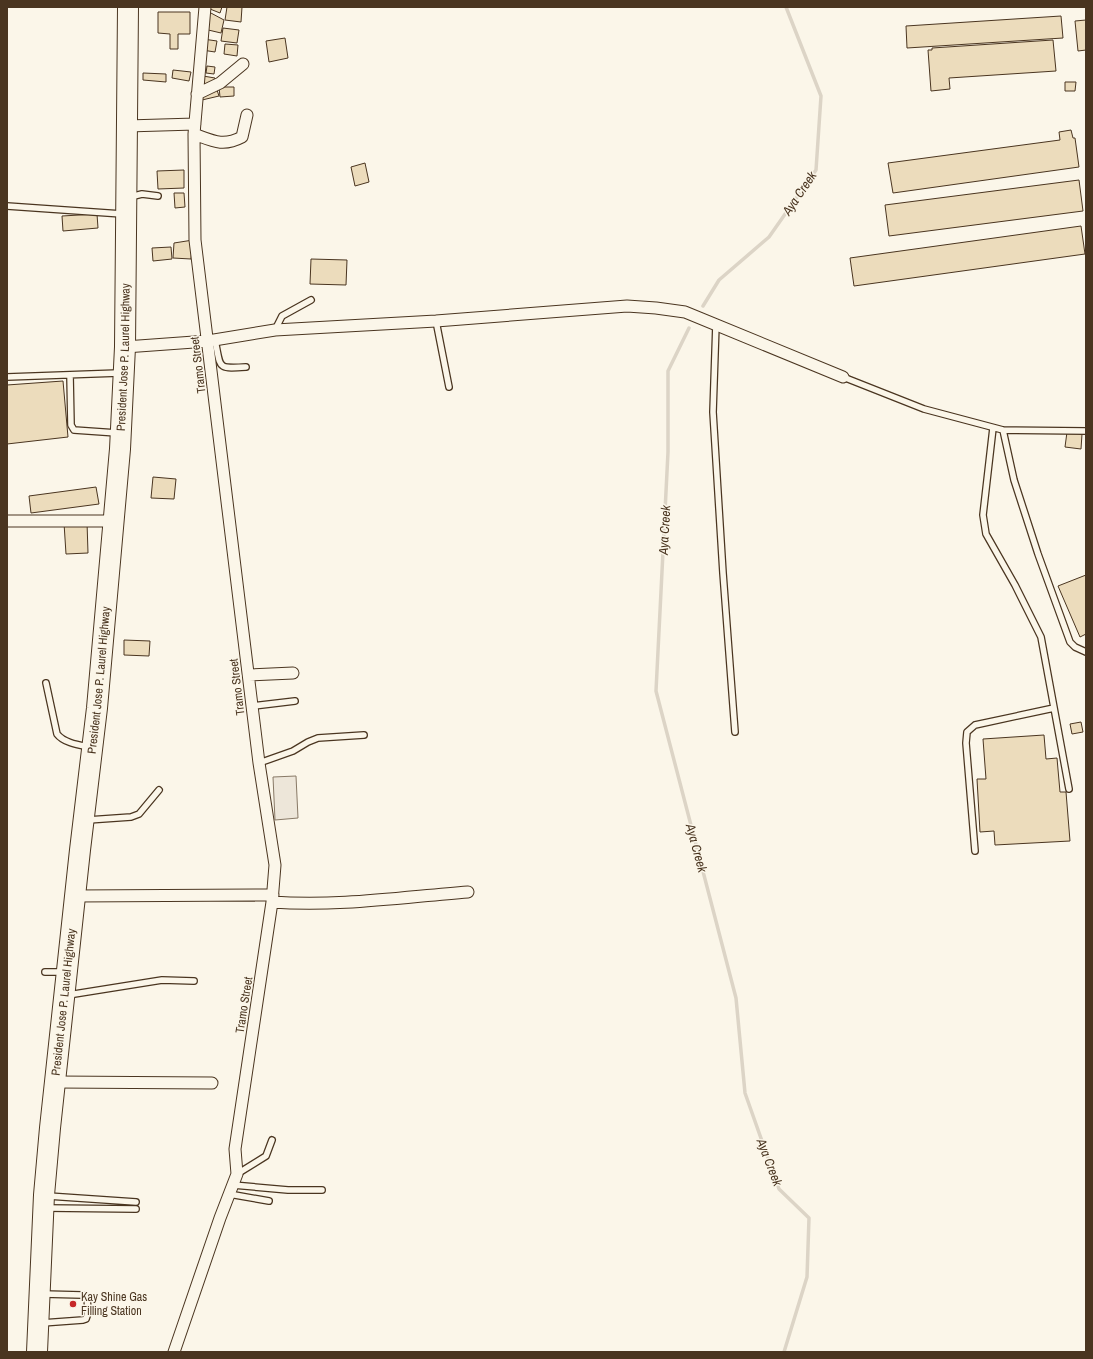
<svg xmlns="http://www.w3.org/2000/svg" width="1093" height="1359" font-family="'Archivo Narrow',sans-serif">
<rect width="100%" height="100%" fill="#fbf6e9"/>
<path fill="#ede6d9" stroke="#887966" d="M296,776l2,42 -23,2 -2,-43z"/>
<g fill="none" stroke-linecap="round" stroke-linejoin="round">
<path stroke="#dcd4c6" stroke-width="3.5" d="M703,306l16,-26 50,-43 47,-67 5,-74 -35,-89
M689,328l-21,43v81l-12,239 80,307 9,95 34,96 30,29 -2,59 -23,75"/>
</g>
<path fill="#ecdcbc" stroke="#4a3520" d="M205,7h17l-2,6z
M227,7h15l-1,15 -16,-2z
M158,12h32v22h-12v15h-8v-15l-12,-1z
M209,12l15,8 -3,13 -17,-4z
M1061,16l2,22 -156,10 -1,-22z
M1086,20v30l-8,1 -3,-30z
M223,28l16,2 -2,13 -16,-2z
M285,38l3,20 -19,4 -3,-21z
M203,39l14,2 -2,11 -13,-2z
M1053,40l3,31 -107,7 1,11 -19,2 -3,-41h4v-2z
M225,44l13,1 -1,11 -13,-2z
M207,66l8,1 -1,7 -8,-1z
M173,70l18,2 -2,9 -17,-3z
M143,73l23,1v8l-23,-2z
M203,76l12,2 -1,8 -12,-1z
M1065,82h11l-1,9h-10z
M219,87h15v9l-14,1z
M217,90l2,6 -17,4 -2,-5z
M1071,130l2,8h2l4,29 -186,26 -5,-30 172,-23 -1,-8z
M365,163l4,19 -14,4 -4,-19z
M184,170v18l-26,1 -1,-18z
M1079,180l4,31 -194,25 -4,-31z
M174,193h10l1,14 -10,1z
M97,214l1,14 -35,3 -1,-15z
M1081,226l4,28 -231,32 -4,-28z
M193,240l-2,19 -18,-1 1,-15z
M171,247l1,12 -19,2 -1,-13z
M311,259l36,1 -1,25 -36,-1z
M63,381l5,56 -61,7v-59z
M1067,432l15,2 -1,15 -16,-2z
M153,477l23,2 -2,20 -23,-1z
M96,487l3,17 -68,9 -2,-17z
M87,522l1,31 -22,1 -2,-31z
M1086,575v59l-6,3 -22,-51z
M124,640l26,1 -1,15 -25,-1z
M1081,722l2,10 -11,2 -2,-10z
M1044,735l2,24 11,-1 3,34h6l4,49 -75,4 -1,-14 -14,1 -3,-53h9l-3,-40z"/>
<g fill="none" stroke-linecap="round" stroke-linejoin="round">
<g stroke="#4a3520" stroke-width="8">
<path id="lane" d="M130,197l12,-3 16,2
M7,206l115,8
M436,321l13,66
M716,324l-3,88 10,161 12,159
M275,330l7,-14 29,-16
M215,340c6,28 1,29 31,27
M70,375l1,50 3,5 43,3
M7,377l112,-4
M843,377l81,32 79,21 83,1
M993,428l-10,87 3,19 29,51 26,52 28,152
M1003,430l11,50 24,74 32,88 5,5 11,5
M46,683l11,51c7,9 22,11 32,13
M253,706l42,-5
M259,763l34,-12 15,-9 10,-4 46,-3
M88,820l43,-3 8,-3 20,-24
M975,851l-9,-108 1,-11 8,-7 79,-17
M45,972h19
M68,995l94,-15 32,1
M237,1174l29,-18 6,-16
M233,1185l55,5h34
M229,1194l40,7
M48,1196l88,6
M46,1208l90,1
M42,1323l41,-3 3,-1c3,-6 2,-16 0,-22l-4,-2 -39,-1"/>
</g>
<g stroke="#4a3520" stroke-width="13">
<path id="street" d="M197,94l23,-11 23,-19
M127,126l68,-2
M194,134c19,7 29,13 48,3l5,-22
M125,347l83,-6 67,-11 161,-9 191,-15 29,2 29,4 158,65
M7,521h107
M249,675l44,-2
M75,896l198,-1
M272,902c65,5 131,-5 196,-10
M55,1082l157,1
M174,1352l46,-134 17,-44 -2,-25 37,-247 3,-37 -16,-102 -64,-523 -1,-106 11,-127"/>
</g>
<g stroke="#4a3520" stroke-width="22">
<g id="highway">
<path id="s1" d="M37,1352l7,-157 6,-67 30,-278 17,-142 23,-259 5,-102 3,-340"/>
</g>
</g>
<use href="#lane" stroke="#fbf6e9" stroke-width="5.5"/>
<use href="#street" stroke="#fbf6e9" stroke-width="11"/>
<use href="#highway" stroke="#fbf6e9" stroke-width="20"/>
</g>
<circle fill="#c62828" stroke="#fbf6e9" stroke-width="1.5" cx="73" cy="1304" r="4"/>
<g text-anchor="middle" stroke-width="3" stroke-linejoin="round" paint-order="stroke">
<g font-size="12" fill="#4a3520" stroke="#fbf6e9">
<text dy="4" stroke="none"><textPath href="#s1" startOffset="999">President Jose P. Laurel Highway</textPath></text>
<text transform="translate(198 365) rotate(-97)" y="4">Tramo Street</text>
<text dy="4" stroke="none"><textPath href="#s1" startOffset="675">President Jose P. Laurel Highway</textPath></text>
<text transform="translate(237 687) rotate(-97)" y="4">Tramo Street</text>
<text dy="4" stroke="none"><textPath href="#s1" startOffset="351">President Jose P. Laurel Highway</textPath></text>
<text transform="translate(244 1005) rotate(-81)" y="4">Tramo Street</text>
</g>
<g font-size="12" fill="#4a3520" stroke="#fbf6e9" text-anchor="start">
<text x="81" y="1301">Kay Shine Gas<tspan x="81" dy="14">Filling Station</tspan></text>
</g>
<g font-size="13" font-style="italic" fill="#4a3520" stroke="#fbf6e9">
<text transform="translate(799 193) rotate(-56)" y="5">Aya Creek</text>
<text transform="translate(664 530) rotate(-87)" y="5">Aya Creek</text>
<text transform="translate(697 848) rotate(75)" y="5">Aya Creek</text>
<text transform="translate(770 1162) rotate(69)" y="5">Aya Creek</text>
</g>
</g>
<rect width="1093" height="1359" fill="none" stroke="#4a3520" stroke-width="16"/>
</svg>
